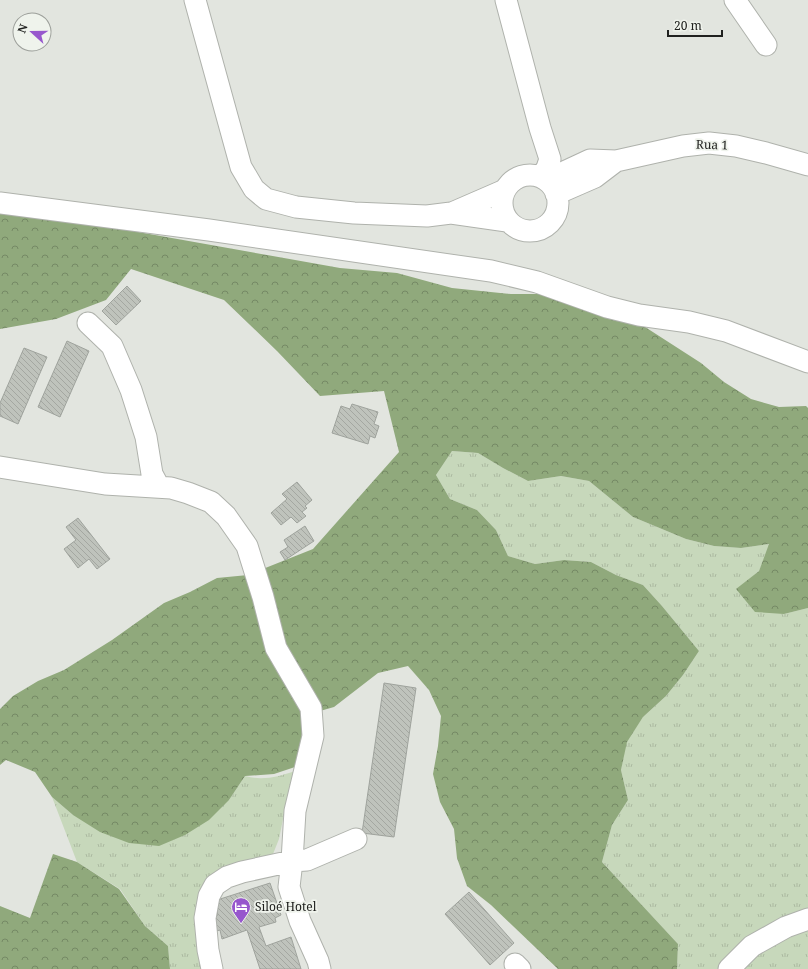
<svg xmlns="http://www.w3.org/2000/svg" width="808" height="969" font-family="'Noto Serif',serif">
<defs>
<pattern id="grass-tufts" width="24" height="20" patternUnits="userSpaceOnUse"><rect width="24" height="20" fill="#c7d8bb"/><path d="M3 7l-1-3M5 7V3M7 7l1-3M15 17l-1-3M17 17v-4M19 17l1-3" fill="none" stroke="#abb9a0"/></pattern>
<pattern id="forest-crowns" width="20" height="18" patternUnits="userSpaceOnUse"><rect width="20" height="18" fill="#90a97c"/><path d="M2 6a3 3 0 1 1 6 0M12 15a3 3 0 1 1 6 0" fill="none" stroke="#758965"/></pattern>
<pattern id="building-back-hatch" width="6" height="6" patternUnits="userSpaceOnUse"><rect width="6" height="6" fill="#bfc3bc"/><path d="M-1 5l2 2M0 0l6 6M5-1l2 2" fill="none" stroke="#a4a7a1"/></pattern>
</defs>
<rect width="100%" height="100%" fill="#e2e5df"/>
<path fill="url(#grass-tufts)" d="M452,451l26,2 25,15 25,13 33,-5 28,5 44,36 53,22 28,7 27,2 29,-4 -11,27 -22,18 47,25 24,-6v361h-131l1,-25 -76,-82 10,-37 16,-25 -7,-30 5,-28 17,-25 23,-21 17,-21 16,-24 -37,-45 -19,-21 -27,-10 -25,-13 -27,-2 -29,4 -27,-8 -12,-26 -19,-20 -27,-11 -14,-24z
M295,771l-10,38 -6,30 -6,15 -36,9 -18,7 -19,22 3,77h-33l-2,-23 -23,-20 -25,-37 -43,-27 -25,-65 21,18 156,-15 16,-24c17,5 33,1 50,-5z"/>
<path fill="url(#forest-crowns)" d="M26,212l314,56 57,5 55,15 59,6h61l56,22 73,47 23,19 27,17 28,8 27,-1 2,2v200l-24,6 -29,-2 -19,-23 23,-18 10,-27 -28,4 -27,-2 -28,-7 -53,-22 -44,-36 -28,-5 -33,5 -25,-13 -25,-15 -26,-2 -16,24 14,24 27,11 19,20 12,26 27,8 29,-4 27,2 25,13 27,10 19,21 37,45 -16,24 -17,21 -23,21 -16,25 -6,28 7,30 -16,25 -10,37 76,82 -1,25h-119l-67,-64 -24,-19 -10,-28 -3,-29 -14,-27 -7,-28 5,-28 3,-30 -12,-26 -21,-24 -30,7 -44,34 -28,8 -11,52 -21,7 -29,2 -16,24 -20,20 -24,15 -26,11 -30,-3 -29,-11 -27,-17 -21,-18 -17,-25 -29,-12 -6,5v-56l13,-13 25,-15 26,-11 48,-30 52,-37 26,-11 27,-14 31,-3 65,-26 86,-97 -15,-61 -64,5 -43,-45 -53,-51 -93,-31 -25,31 -50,19 -56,10v-116z
M53,854l24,8 42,27 26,37 23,20 2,23h-170v-63l30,12z"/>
<path fill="url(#building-back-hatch)" stroke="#9fa39d" d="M127,286l14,15 -25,24 -14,-14z
M67,341l22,10 -29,66 -22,-10z
M24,348l23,9 -29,67 -18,-8v-13z
M352,404l26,8 -4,12 5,2 -4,12 -5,-2 -2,8 -36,-11 9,-27 9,3z
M297,482l15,18 -7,6 2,2 -5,4 4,4 -9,7 -6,-6 -10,8 -10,-12 16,-14 -5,-5z
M78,518l32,41 -13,10 -8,-10 -11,9 -14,-19 12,-9 -10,-13z
M305,526l9,15 -29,19 -5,-8 8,-5 -4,-7z
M384,683l32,5 -22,149 -32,-4z
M270,883l11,32 -6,3 1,4 -17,5 7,19 25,-9 10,32h-41l-13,-39 -25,9 -2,-9 -4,1 -5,-14 7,-2 -4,-14z
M469,892l45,51 -24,22 -45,-51z"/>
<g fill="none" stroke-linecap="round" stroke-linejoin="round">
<g stroke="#afb2ac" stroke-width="23">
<path id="minor" d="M195,0l46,167 13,22 12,10 30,8 58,6 73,3 24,-3 56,8
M506,0l34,128 10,31 -3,9 -6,9
M735,0l31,45
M502 203a28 28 0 1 1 56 0a28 28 0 1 1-56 0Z
M547,180l43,-20 26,1 67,-15 26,-3 27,3 30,7 42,12
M556,194l39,-17 21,-16
M0,203l209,27 282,41 46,11 70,25 32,8 50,7 37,9 82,31
M452,213l53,-23
M88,323l24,23 19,44 15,47 6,37 7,13
M0,467l105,17 66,4 17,5 23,9 15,14 21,30 16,51 13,51 35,60 2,28 -18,75 -3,50 -3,26 11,34 18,40 2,8
M515,964l5,5
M212,969l-4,-19 -3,-32 4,-22 6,-11 12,-8 15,-5 50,-11 15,-1 49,-21
M729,969l23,-23 34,-19 22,-8"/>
</g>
<use href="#minor" stroke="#fff" stroke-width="21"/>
</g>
<defs>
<g id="hotel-pin" transform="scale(1)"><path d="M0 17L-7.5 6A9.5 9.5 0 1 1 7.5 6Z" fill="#9757cd" stroke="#eff3ec"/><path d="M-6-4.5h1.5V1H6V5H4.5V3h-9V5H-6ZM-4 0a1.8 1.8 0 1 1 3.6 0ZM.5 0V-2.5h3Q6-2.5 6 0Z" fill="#fff"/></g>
</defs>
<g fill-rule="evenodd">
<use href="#hotel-pin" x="241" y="907"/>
</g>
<g text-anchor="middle" stroke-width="3.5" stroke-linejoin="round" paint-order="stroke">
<g font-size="12" fill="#20211f" stroke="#eff3ec">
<text transform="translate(712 145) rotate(2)" y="4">Rua 1</text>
</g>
<g font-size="12" fill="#20211f" stroke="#eff3ec" text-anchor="start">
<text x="255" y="911">Siloé Hotel</text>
</g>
</g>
<g transform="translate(32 32) rotate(291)"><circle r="19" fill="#eff3ec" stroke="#9c9f9a"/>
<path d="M0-3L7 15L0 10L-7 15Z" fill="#9757cd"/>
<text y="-6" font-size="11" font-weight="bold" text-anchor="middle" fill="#20211f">N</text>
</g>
<path d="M668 30v6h54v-6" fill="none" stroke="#20211f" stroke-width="2"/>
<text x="674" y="30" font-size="12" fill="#20211f" stroke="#eff3ec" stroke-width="3" paint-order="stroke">20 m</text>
</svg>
